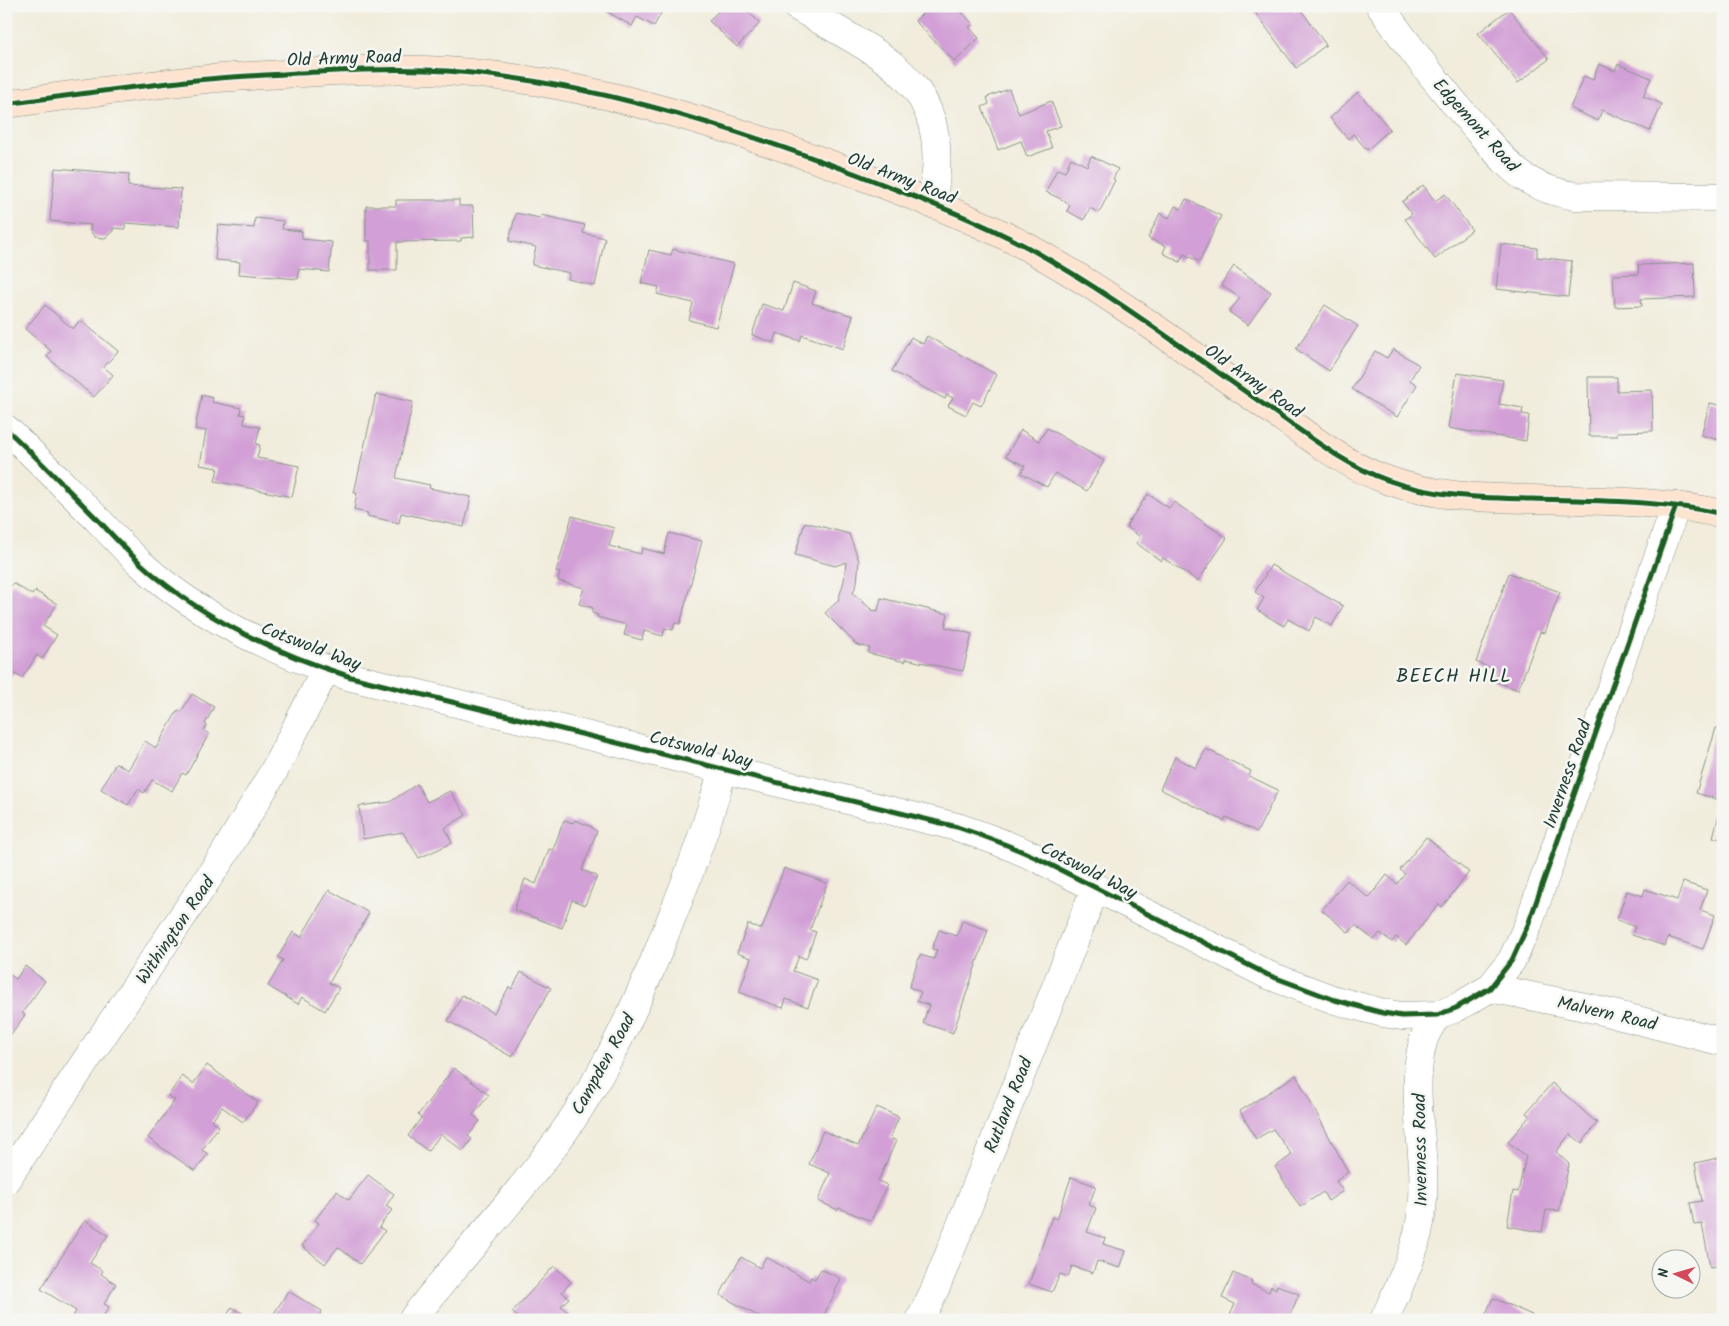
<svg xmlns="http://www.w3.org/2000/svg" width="1729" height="1326" font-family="Kalam,sans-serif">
<rect width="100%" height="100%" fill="#f6f6f2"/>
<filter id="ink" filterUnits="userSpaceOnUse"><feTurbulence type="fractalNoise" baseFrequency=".02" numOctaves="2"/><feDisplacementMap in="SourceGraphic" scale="10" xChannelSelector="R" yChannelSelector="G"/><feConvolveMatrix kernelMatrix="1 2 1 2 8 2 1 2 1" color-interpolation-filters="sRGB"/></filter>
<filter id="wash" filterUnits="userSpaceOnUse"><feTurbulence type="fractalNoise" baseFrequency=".0096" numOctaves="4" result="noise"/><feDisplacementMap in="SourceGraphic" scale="20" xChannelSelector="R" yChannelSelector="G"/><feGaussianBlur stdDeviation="1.12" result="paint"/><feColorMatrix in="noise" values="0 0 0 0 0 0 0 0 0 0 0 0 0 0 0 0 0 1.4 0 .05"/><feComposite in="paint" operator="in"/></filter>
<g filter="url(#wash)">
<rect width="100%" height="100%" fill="#f1ecdb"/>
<g id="blocks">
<path fill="#d29fd6" d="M597,6h68l-11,20 -17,-9 -5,9z
M723,6h19l18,17 -23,24 -28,-26z
M930,6h26l17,18 -4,3 10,11 -24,24 -40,-41z
M1260,6h31l3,5 5,-4 27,38 -30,23 -42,-57z
M1509,9l40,50 -31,24 -40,-50z
M1599,64l16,7 3,-7 33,14 -8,18 19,8 -12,27 -48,-21 -4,11 -28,-13 14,-32 9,4z
M1009,89l10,25 32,-13 10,25 -15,5 6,17 -25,9 -6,-16 -23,9 -16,-43 7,-3 -2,-7z
M1358,92l32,37 -23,21 -14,-16 -5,5 -18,-21z
M1091,156l27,13 -5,10 2,1 -16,33 -9,-5 -6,12 -17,-9 3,-6 -5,-4 -19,-9 11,-23 8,3 6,-14 16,8z
M55,168l74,6 -1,12 53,3 -2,38 -54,-4v6l-12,-1v3l-8,7 -10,-1 -5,-6 1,-6 -41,-4z
M1423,185l12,16 10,-7 27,36 -37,29 -30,-40 7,-5 -10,-12z
M1186,199l35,17 -22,46 -15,-8 -4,8 -17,-9 3,-7 -18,-8 12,-25 9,5 6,-12 6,3z
M396,200h63v6h14l1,31 -13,1v3l-64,1v28h-27v-29h-4v-35h30z
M516,213l24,5 1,-3 44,10 -2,8 22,5 -10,48 -27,-7 2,-6 -38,-8 4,-18 -27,-6z
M255,218l28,3 -1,8 20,2v8l30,3 -3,30 -30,-3 -1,10 -59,-5 1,-12 -25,-2 3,-35 36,3z
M1501,244l36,4v9l35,4 -4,36 -72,-8z
M673,249l61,15 -18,63 -27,-7 4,-17 -36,-9 2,-7 -18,-4 8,-33 22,5z
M1694,263l1,34 -54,2 1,7 -27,1 -2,-32 26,-1 -1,-9z
M1234,266l37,26 -23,33 -19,-13 11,-14 -19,-13z
M793,283l23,8 -4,12 41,13 -10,33 -41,-14 -2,6 -23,-8 -3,10 -22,-8 10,-31 22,7z
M45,305l28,24 7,-9 38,31 -14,16 9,8 -19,22 -47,-40 4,-6 -26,-22z
M1325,305l33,21 -29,45 -33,-22z
M927,336l70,39 -16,31 -8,-4 -7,13 -18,-9 5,-8 -6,-3 -2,4 -53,-28 19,-34 12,7z
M1393,349l26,16 -9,15 7,5 -20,32 -45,-28 23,-38 12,7z
M1457,373l46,7 -4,24 24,4 -1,6 7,1 -3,26 -78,-13z
M1588,377h29v14l35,-1 1,41 -36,1v4h-28z
M376,394l37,8 -17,76 34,7 -1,3 42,9 -7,30 -63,-14 -2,10 -32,-7 1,-3 -14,-3 3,-17h-3z
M202,395l11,3 -1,4 29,6 -1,6 5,1 -1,9 16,3 -4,17 4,1 -3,13 42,8 -7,31 -77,-16 3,-13 -18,-3 6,-34 -11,-2z
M1710,403l13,3v35l-22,-6z
M1047,428l57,33 -17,30 -32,-18 -8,14 -26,-14 4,-7 -19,-10 15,-26 18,11z
M1148,494l21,14 5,-6 53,36 -29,43 -35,-23 -2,3 -25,-18 4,-6 -14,-11z
M572,516l42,12 -5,18 32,8 1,-6 22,6 5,-21 33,8 -22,83 -5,-1 -2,7 -8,-2 -2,8 -19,-5 -2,9 -18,-5 3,-10 -30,-8 1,-2 -6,-2 1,-5 -14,-4 5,-16 -26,-7 2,-8 -4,-1z
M805,522l44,12 10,27 -2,21 -4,11 19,17 6,1 3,-13 67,16 -3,13 27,7 -9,37 -58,-12v3l-37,-9 2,-5 -13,-3 -32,-32 13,-12 6,-20 2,-19 -11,4 -40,-11z
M1271,565l72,41 -11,20 -16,-9 -7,14 -21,-12 -4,7 -27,-16 7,-12 -9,-6z
M1509,573l51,19 -15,41 -5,-1 -22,58 -26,-10 3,-10 -19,-8z
M13,583l19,12 3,-4 22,13 -14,22 14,9 -15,24 -5,-4 -15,23 -9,-5 -7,11v-59l4,-7 -4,-3v-22z
M192,694l22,13 -9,17 2,1 -3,6 5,3 -23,41 -4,-2 -10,18 -20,-11 -8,13 -6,-4 -10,16 -27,-16 15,-26 12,7 17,-29 11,7 22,-38 3,2z
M1716,728l7,2v71l-27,-8z
M1206,749l45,22 -2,5 29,14 -21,42 -31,-15 -2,4 -64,-32 15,-32 21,11z
M417,784l10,18 23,-11 16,24 -21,13 7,15 -33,15 -16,-26 -40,7 -4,-33 31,-4z
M1722,804l1,1v35l-10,-3z
M564,820l9,3 2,-3 17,7v1l5,3 -15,39 15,6 -12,29 -13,-5 -10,28 -48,-18 11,-31 11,5 13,-35 4,1z
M1426,837l43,35 -27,35 -3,-3 -33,41 -10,-8 -4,5 -12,-9 -6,7 -19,-15 -6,8 -27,-23 25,-30 22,18 18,-23 10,9 8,-10 -5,-4z
M784,868l43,15 -17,47 6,2 -10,27 -7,-3 -6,15 25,9 -10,27 -22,-8 -3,9 -44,-16 12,-34 -14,-5 11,-29 14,5z
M1683,882l24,8 -7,20 15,5 -12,34 -35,-12 -3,9 -33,-11 3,-8 -18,-7 10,-29 16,5 2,-7 32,11z
M329,890l40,23 -40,70 10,5 -14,23 -23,-14 -4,7 -30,-18 15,-26 -5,-3 15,-25 8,5z
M962,921l26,9 -35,103 -30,-10 6,-18 -12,-4 4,-9 -12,-5 11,-32 14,4 3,-9 -5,-1 7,-19 18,6z
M25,966l20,15 -23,32 3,2 -19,26v-69l10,7z
M521,972l30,16 -39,69 -64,-36 14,-26 32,18 15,-26 3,2z
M207,1065l51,37 -15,20 -21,-15 -10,14 7,5 -17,24 6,4 -13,17 -47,-33 27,-38 -7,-4 14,-20 11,8z
M454,1068l35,27 -16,20 7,6 -12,15 4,3 -9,12 -22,-17 -13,17 -20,-15 13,-18 -3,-3z
M1296,1075l52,97 -12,9 7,10 -15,10 -5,-9 -23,15 -25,-40 17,-12 -19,-26 -17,10 -16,-28z
M1552,1083l45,40 -15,20 -12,-9 -14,18 13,12 -10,47 -13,-1 -4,22 -35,-6 6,-35 5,1 8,-36 -18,-14 22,-26 -4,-3z
M877,1107l22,10 -9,21 6,3 -18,40 9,4 -16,36 -32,-13 -1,2 -20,-9 12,-28 -21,-9 14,-33 35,15z
M1723,1157v108l-13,2 -8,-43 -8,1 -4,-22 12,-2 -7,-38z
M368,1175l26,19 -8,12 6,4 -13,17 6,4 -25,33 -22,-17 -13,17 -23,-18 17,-23 -4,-3 22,-29 12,9z
M1071,1177l25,9 -7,19 7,3 -9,24 18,6 -2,6 23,7 -6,17 -23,-7 -4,12 -21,-7 -4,11 -8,-3 -8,18 -23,-8 23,-67 5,2z
M85,1220l23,15 -18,28 13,8 -2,3 15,10 -12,20 5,3 -8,13h-30l5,-9 -35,-22z
M741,1257l19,11 6,-11 43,24 2,-4 4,2 6,-10 20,10 -6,12 1,1 -15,28h-56l-45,-25z
M554,1266l17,16 -9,10 7,6 -8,8 11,10 -4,4h-47l-9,-8z
M1233,1273l19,8 -1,3 18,8 2,-6 5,3 1,-4 22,9 -11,26h-60l7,-16 -13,-6z
M288,1291l34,20 -6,9h-46z
M1493,1298l39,17 -2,5h-47z
M232,1307l20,13h-28z"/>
</g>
</g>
<g filter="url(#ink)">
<use href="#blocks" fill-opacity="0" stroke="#889488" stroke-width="1"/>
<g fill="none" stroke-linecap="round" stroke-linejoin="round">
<g stroke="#889488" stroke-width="29">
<path id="street" d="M796,6c92,55 159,73 136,198
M1380,6c31,44 64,86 99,126 14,15 28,34 46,46 16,10 32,15 50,18l148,1
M6,429c33,30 63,62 94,93 13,14 26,28 40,41 59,54 135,90 211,114l606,150c27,9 54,19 80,31l231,117 67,25 48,13 19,3 35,-1 19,-7 34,-20 22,-28 16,-35 148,-419
M1490,988l100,20 133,34
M6,1180l217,-324 51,-85 52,-102
M412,1320c42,-55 90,-106 132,-161 56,-72 94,-155 127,-240 20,-49 38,-99 52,-150
M920,1320l16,-33 159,-398
M1384,1320c16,-36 34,-71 38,-111 7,-54 -14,-114 1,-167 2,-9 9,-18 14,-27"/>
</g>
<g stroke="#889488" stroke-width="29">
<path id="secondary" d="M6,104c58,-8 115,-16 173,-22 39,-5 79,-6 118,-9 43,-2 85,-5 128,-3 145,5 299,54 434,105 56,22 114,43 168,72 82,45 158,103 236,157 39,27 79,60 124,76 46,17 97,18 145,19 64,2 128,1 191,15"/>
</g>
<use href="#street" stroke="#fff" stroke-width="28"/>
<use href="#secondary" stroke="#fde4d1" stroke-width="28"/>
<g stroke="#f6f6f2" stroke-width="8">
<path id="cycleway" d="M6,104c58,-8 115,-16 173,-22 39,-5 79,-6 118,-9 43,-2 85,-5 128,-3 145,5 299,54 434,105 56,22 114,43 168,72 82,45 158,103 236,157 39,27 79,60 124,76 46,17 97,18 145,19 64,2 128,1 191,15
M6,429c33,30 63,62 94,93 13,14 26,28 40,41 59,54 135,90 211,114l606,150c27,9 54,19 80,31l231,117 67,25 48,13 19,3 35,-1 19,-7 34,-20 22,-28 16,-35 148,-419"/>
</g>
<use href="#cycleway" stroke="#1b5e20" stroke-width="5"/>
</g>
</g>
<g text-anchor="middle" stroke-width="5" stroke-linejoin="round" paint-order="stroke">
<g font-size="18" fill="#1f3d34" stroke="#f6f6f2">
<text transform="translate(344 58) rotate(-2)" y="6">Old Army Road</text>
<text transform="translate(1476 125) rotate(48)" y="6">Edgemont Road</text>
<text transform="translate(902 178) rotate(21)" y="6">Old Army Road</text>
<text transform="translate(1254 381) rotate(35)" y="6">Old Army Road</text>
<text transform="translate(311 646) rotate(21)" y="6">Cotswold Way</text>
<text transform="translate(701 749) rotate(14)" y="6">Cotswold Way</text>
<text transform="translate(1567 774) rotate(-71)" y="6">Inverness Road</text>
<text transform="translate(1089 870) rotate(27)" y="6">Cotswold Way</text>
<text transform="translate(175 930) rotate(-56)" y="6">Withington Road</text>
<text transform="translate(1607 1013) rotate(13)" y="6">Malvern Road</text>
<text transform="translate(603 1064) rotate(-61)" y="6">Campden Road</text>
<text transform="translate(1008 1105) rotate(-68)" y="6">Rutland Road</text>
<text transform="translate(1420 1150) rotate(-91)" y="6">Inverness Road</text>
</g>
<g font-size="19" letter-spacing="1" fill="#1f3d34" stroke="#f6f6f2">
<text x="1454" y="682">BEECH HILL</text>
</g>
</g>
<rect width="1729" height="1326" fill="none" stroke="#f6f6f2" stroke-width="25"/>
<g transform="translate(1676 1274) rotate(275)"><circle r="24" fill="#f6f6f2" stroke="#a0aca6"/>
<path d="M0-4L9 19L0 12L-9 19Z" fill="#d1495b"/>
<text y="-8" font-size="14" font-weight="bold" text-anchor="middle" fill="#1f3d34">N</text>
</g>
</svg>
